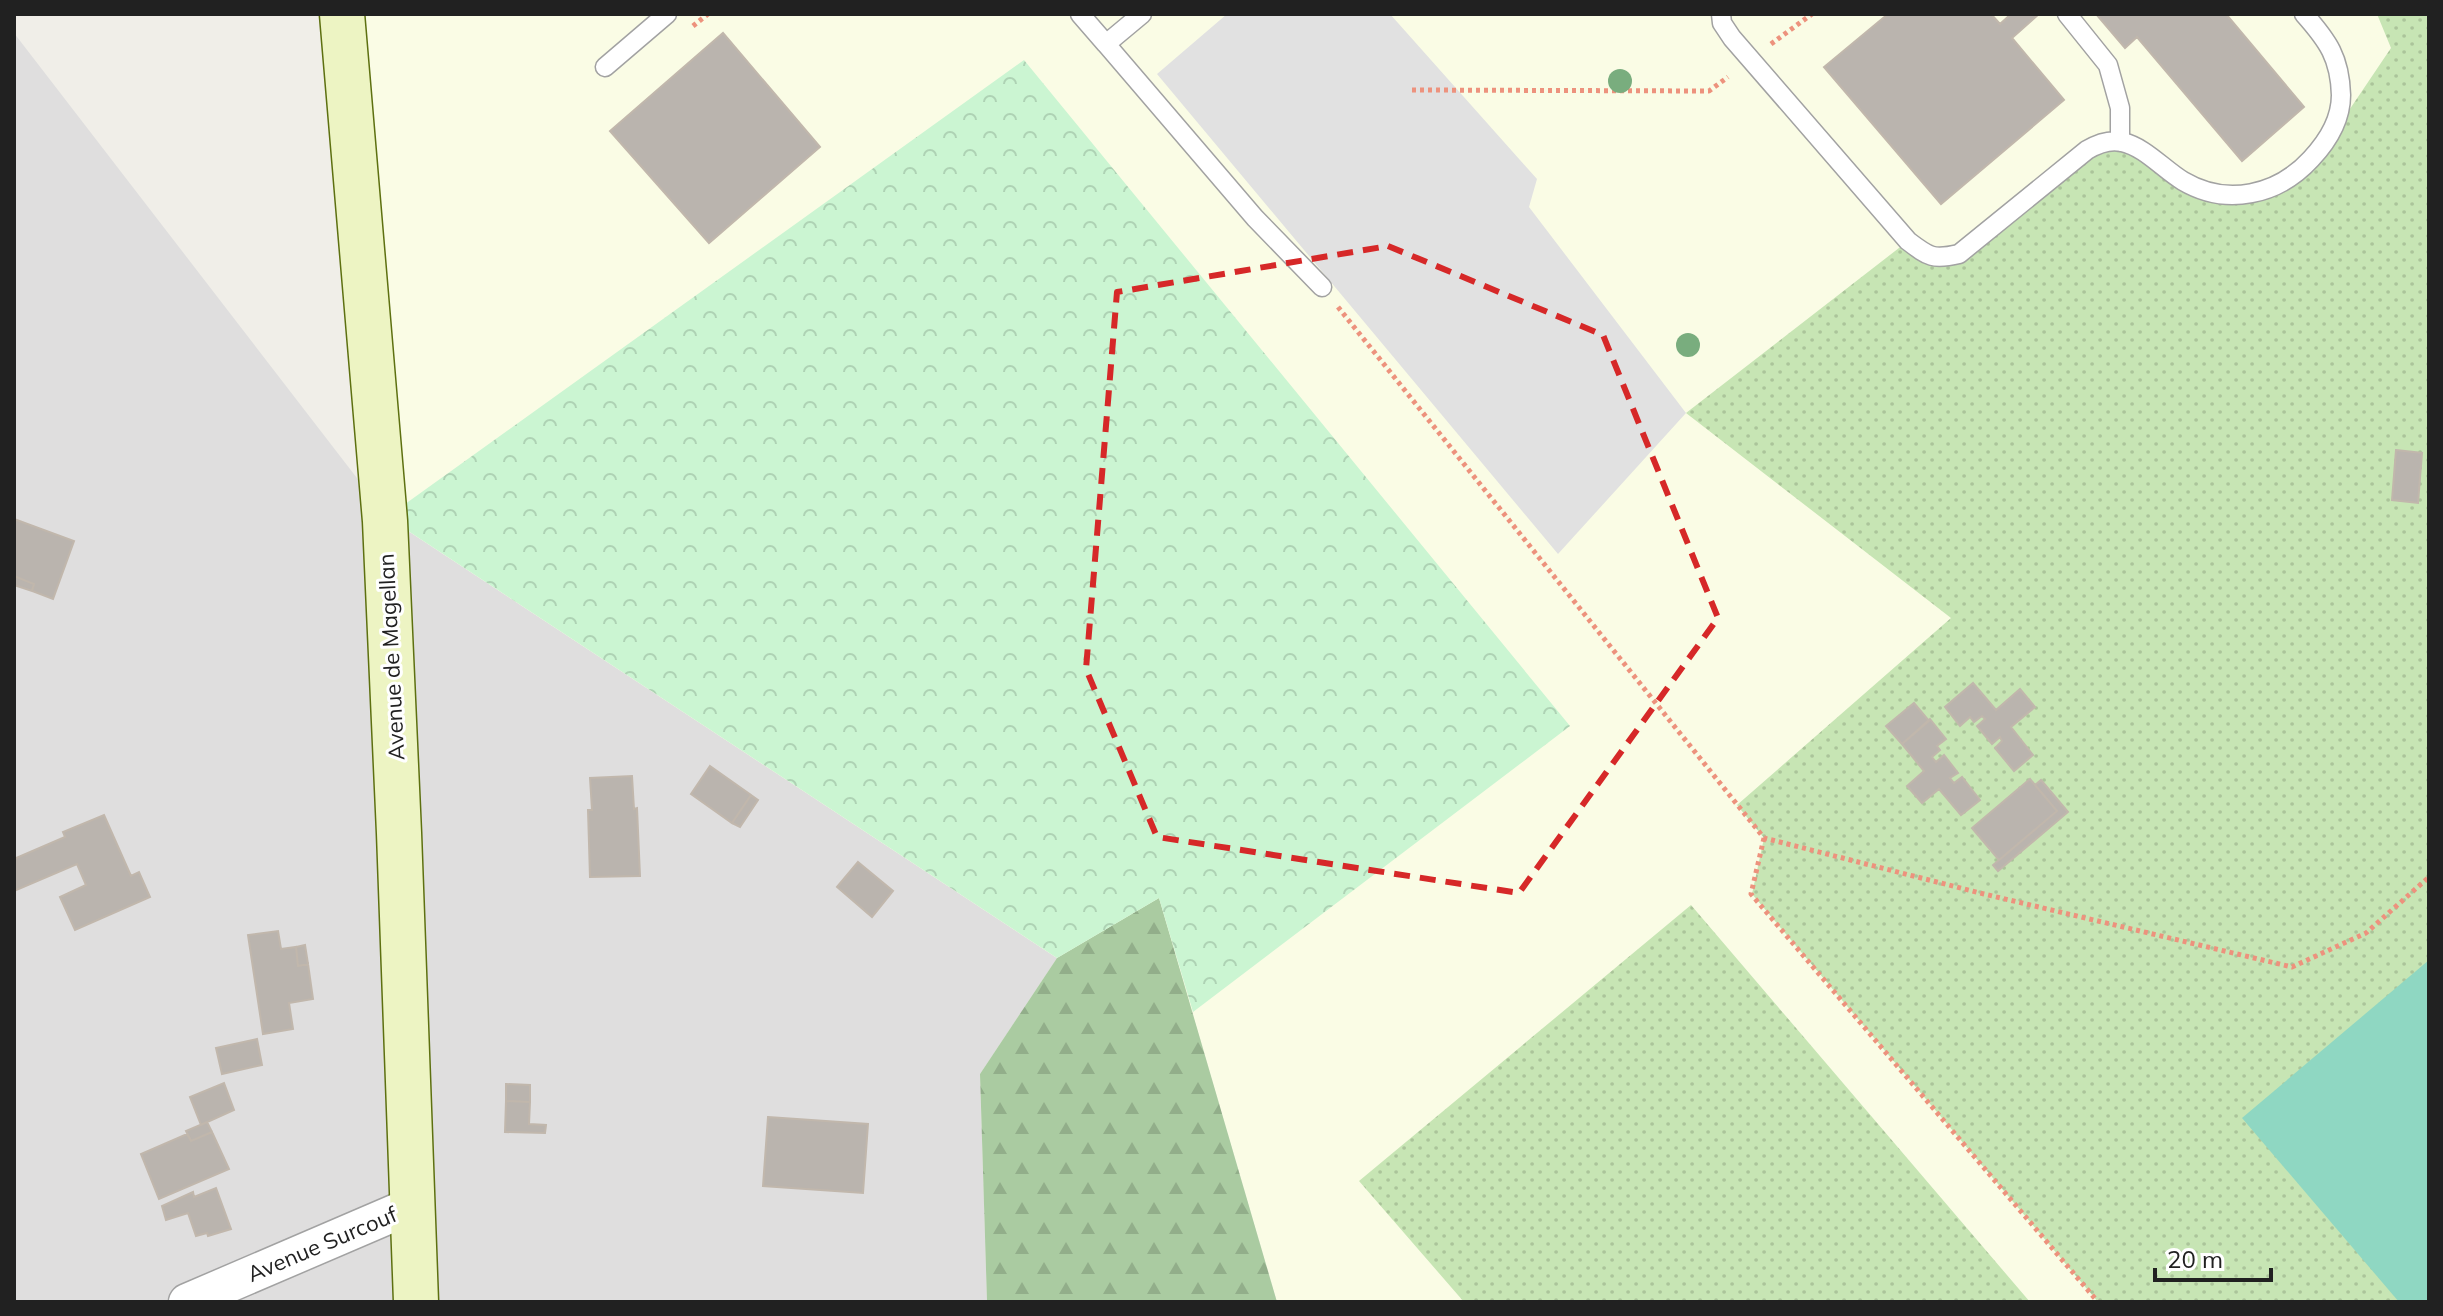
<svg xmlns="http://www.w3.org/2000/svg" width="2443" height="1316" font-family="Mulish,sans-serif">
<defs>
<pattern id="grass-dots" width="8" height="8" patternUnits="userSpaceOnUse" patternTransform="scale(2)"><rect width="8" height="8" fill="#c7e5b4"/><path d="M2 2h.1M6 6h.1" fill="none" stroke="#abc49a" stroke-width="1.8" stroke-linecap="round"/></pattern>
<pattern id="forest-firs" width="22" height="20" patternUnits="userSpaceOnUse" patternTransform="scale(2)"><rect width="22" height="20" fill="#aacba1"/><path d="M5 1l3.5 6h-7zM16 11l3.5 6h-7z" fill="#92ae8a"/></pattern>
<pattern id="park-crowns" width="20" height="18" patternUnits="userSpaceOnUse" patternTransform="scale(2)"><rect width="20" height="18" fill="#cbf5d2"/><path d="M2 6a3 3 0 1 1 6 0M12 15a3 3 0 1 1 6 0" fill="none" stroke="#aed2b4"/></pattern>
</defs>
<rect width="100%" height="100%" fill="#f0eee8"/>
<path fill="#dfdede" d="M14,33l373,484 670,441 -77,116 7,228h-973z"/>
<path fill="#fafce5" d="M346,14h2083v1288h-1152l-118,-403 -102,59 -670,-441z"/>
<path fill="url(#grass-dots)" d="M2377,14h52v1288h-331l-346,-408 12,-56 -27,-33 214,-187 -265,-205 222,-172 32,18 173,-118 72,42 86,7 58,-50 62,-92z
M1691,905l339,397h-566l-105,-121z"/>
<path fill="url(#forest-firs)" d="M1159,898l118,404h-290l-7,-228 77,-116z"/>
<path fill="url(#park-crowns)" d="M1024,60l546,666 -377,286 -34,-114 -102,60 -670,-441z"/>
<path fill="#8fd7c2" d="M2429,960v342h-30l-157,-184z"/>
<path fill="#e1e1e1" d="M1227,14h163l147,165 -8,28 157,206 -128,141 -401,-480z"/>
<path fill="#bab4ae" stroke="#c1b7ac" stroke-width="2" d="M1888,14h103l9,10 11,-10h28l-27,24 52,62 -123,104 -117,-137z
M2096,14h130l78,93 -62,54 -105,-124 -12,11z
M723,33l97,114 -111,96 -99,-112z
M2396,450l26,3 -4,50 -26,-3z
M14,519l60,22 -21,58 -21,-8 2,-7 -20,-8z
M14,576l20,8 -2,7 -18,-6z
M1973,683l23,27 24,-21 15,18 -24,20 22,28 -19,16 -19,-23 7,-7 -2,-4 -8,7 -15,-18 8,-7 -3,-3 -8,6 -4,-5 -10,9 -15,-19z
M1914,703l15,18 -27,23 -16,-18z
M1930,719l16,20 -9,7 3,4 -8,7 4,5 8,-7 14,18 -8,5 4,5 8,-6 18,23 -19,15 -22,-26 -17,14 -15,-17 17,-15 -22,-27z
M710,766l41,29 -19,28 -41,-29z
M632,776l2,33 3,-1 3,68 -50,1 -2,-67h4l-2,-32z
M2030,779l27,32 -58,49 -27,-32z
M2041,780l27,32 -70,59 -5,-6 64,-54 -22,-26z
M751,795l7,5 -18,27 -8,-4z
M104,815l27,61 8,-4 11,25 -75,33 -15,-33 26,-12 -9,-21 -63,27v-32l51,-22 -2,-5z
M858,862l35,29 -21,26 -35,-30z
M278,931l3,18 15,-2 2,19 10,-2 5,35 -24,4 4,26 -30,5 -15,-99z
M305,945l3,19 -10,2 -2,-19z
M257,1039l5,26 -40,9 -6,-26z
M224,1083l10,27 -33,15 -11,-28z
M506,1084l24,1v17l-24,-1z
M506,1101l24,1 -1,22 17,1 -1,8 -40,-1z
M768,1117l100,7 -5,69 -100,-7z
M207,1122l5,10 -21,9 -5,-10z
M212,1132l17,37 -70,30 -18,-45 46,-20 4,7z
M216,1188l15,41 -23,7 -1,-3 -11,3 -8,-23 -22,7 -4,-14 31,-14 1,5z"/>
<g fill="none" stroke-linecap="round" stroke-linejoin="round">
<g stroke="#a2a2a2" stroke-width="21">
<path id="lane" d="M1080,14l26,30 36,-30
M1721,14l1,9 10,15 176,203c21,16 25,19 51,13l128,-104c10,-6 22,-11 35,-8 23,5 41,27 61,39 44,26 95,14 128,-22 16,-17 30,-38 30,-64 -1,-37 -13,-54 -37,-81
M2067,14l41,51 12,43v34
M1106,44l149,174 67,69
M605,67l62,-53"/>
</g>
<g stroke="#a2a2a2" stroke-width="39">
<path id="street" d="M187,1302l226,-97"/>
</g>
<g stroke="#5d7010" stroke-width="47">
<path id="secondary" d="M342,14l43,507 14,312 17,469"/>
</g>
<path stroke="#ed927d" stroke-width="5" stroke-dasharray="4 4" stroke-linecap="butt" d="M693,26l15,-12
M1771,44l41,-30
M1412,90l297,1 19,-14
M1338,307l426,531 220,56 308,73 74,-34 63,-56
M1764,838l-13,56 347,408"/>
<use href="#lane" stroke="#fff" stroke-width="18"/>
<use href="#street" stroke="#fff" stroke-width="36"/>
<use href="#secondary" stroke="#edf4c3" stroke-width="44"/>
</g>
<g fill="#79ad7e">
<circle cx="1620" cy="81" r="12"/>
<circle cx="1688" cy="345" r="12"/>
</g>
<path fill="none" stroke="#d62828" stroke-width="6" stroke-dasharray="16 10" stroke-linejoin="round" d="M1388,246l215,89 115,283 -199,275 -362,-56 -71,-168 31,-377z"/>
<g text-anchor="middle" stroke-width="6" stroke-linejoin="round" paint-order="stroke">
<g font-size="22" fill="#212121" stroke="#fff">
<text transform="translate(391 657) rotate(-93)" y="8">Avenue de Magellan</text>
<text transform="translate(322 1244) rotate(-23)" y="8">Avenue Surcouf</text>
</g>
</g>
<rect width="2443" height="1316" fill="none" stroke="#212121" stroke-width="32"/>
<path d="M2155 1268v12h116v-12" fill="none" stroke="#212121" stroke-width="4"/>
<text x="2167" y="1268" font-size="24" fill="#212121" stroke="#ffffff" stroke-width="6" paint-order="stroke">20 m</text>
</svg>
